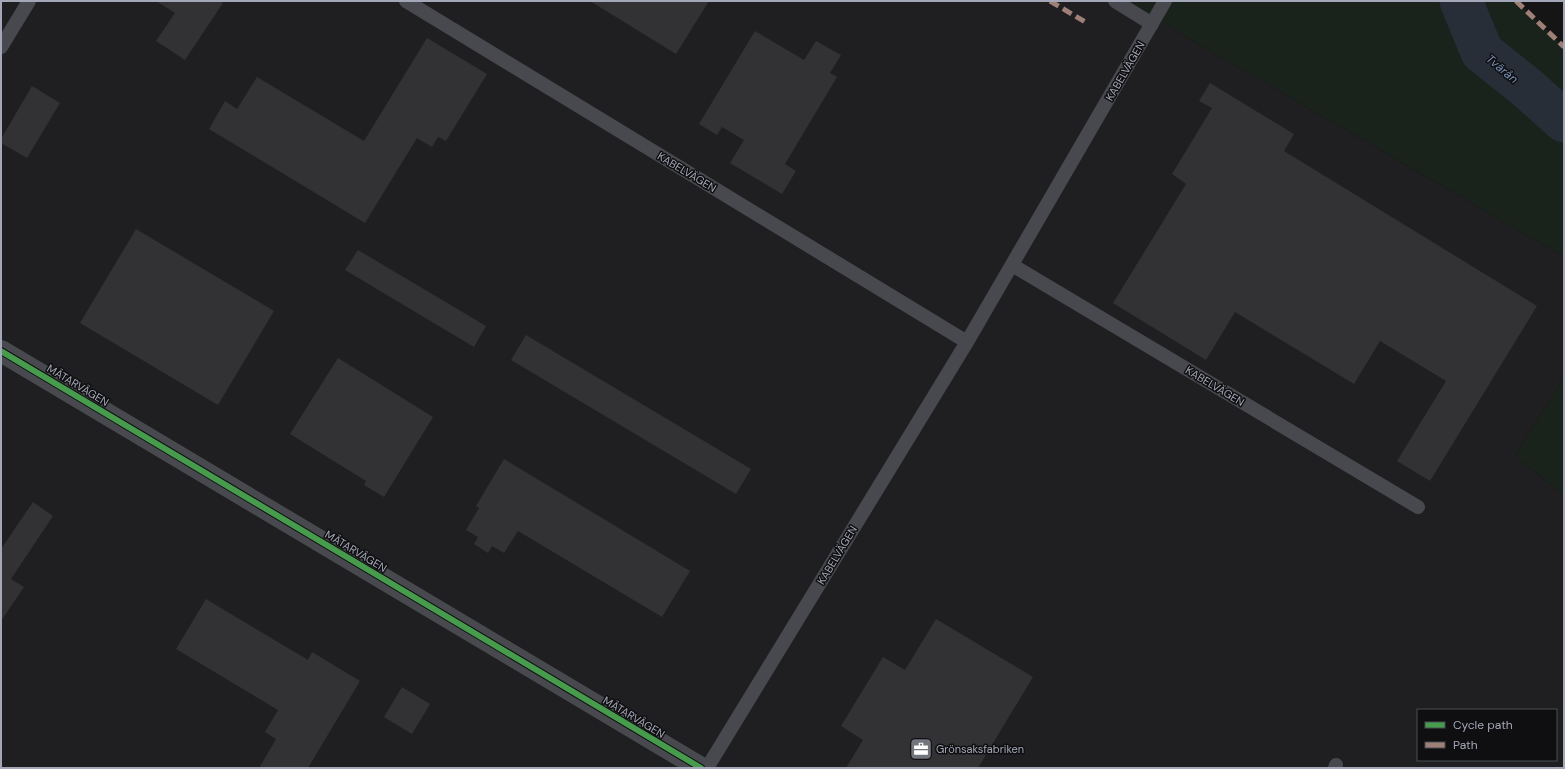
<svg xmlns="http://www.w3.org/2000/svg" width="1565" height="769" font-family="'DM Sans',sans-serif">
<rect width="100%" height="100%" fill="#151515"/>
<path fill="#1f1e21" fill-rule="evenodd" d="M1,1h1124l439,256v120l-49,79 49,39v273h-1563zM1418,710h138v50h-138z"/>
<path fill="#1a221c" d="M1125,1h391l48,46v210z
M1564,377v118l-49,-39z"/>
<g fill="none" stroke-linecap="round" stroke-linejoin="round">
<path stroke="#272e37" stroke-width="43" d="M1461,1l21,51 44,35 38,34"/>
</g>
<path fill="#323234" d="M156,1h64l3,2 -38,57 -29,-19 19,-28z
M590,1h119l-33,53z
M755,31l49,29 12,-19 25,14 -11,18 7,4 -52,87 11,7 -14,23 -52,-31 14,-23 -22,-13 -5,8 -18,-11z
M427,38l60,36 -41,67 -8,-4 -6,10 -15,-9 -52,85 -156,-94 16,-28 12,8 20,-32 107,64z
M1210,83l84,51 -10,17 253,155 -107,175 -33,-20 49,-80 -66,-40 -26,43 -119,-72 -29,48 -93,-57 73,-119 -14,-10 40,-66 -13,-7z
M32,86l28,17 -33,55 -26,-15v-4z
M136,229l138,82 -56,94 -138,-82z
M358,250l128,76 -12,21 -129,-77z
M526,335l225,134 -15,25 -225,-134z
M338,358l95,59 -49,80 -20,-12 2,-4 -76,-47z
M504,459l186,112 -28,46 -144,-86 -14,22 -12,-7 -4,7 -14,-9 4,-7 -12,-7 13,-22 -3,-2z
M33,502l20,14 -42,63 13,8 -23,34v-72z
M206,599l102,61 4,-8 48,29 -52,87h-49l17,-29 -11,-7 13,-22 -102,-61z
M936,619l97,58 -55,91h-132l17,-28 -22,-14 42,-69 22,13z
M402,687l28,17 -18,30 -28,-17z"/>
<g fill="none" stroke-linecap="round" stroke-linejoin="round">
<path stroke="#48494e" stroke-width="14" d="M406,1l561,341
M1115,1l37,23
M1,47l28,-46
M1012,265l406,242
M707,768l260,-426 198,-341
M1335,768l1,-3"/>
<path stroke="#48494e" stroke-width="22" d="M1,351l700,417"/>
<path stroke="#9e8076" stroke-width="5" stroke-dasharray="10 5" stroke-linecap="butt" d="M1050,1l37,22
M1516,1l48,46"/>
<g stroke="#0f0f11" stroke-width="8">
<path id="cycleway" d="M1,351l700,417"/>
</g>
<use href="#cycleway" stroke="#469c4c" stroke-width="6"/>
</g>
<defs>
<g id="office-square" transform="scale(1.15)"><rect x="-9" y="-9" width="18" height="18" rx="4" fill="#72747e" stroke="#0f0f11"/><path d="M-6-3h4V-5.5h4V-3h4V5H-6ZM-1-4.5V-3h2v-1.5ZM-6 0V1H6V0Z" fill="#fff"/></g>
</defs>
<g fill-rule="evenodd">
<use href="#office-square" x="921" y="749"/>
</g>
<g text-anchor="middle" stroke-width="3" stroke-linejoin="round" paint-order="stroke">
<g font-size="11" fill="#a4a7b7" stroke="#0f0f11">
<text transform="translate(1125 71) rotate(-60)" y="4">KABELVÄGEN</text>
<text transform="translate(687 172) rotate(31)" y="4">KABELVÄGEN</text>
<text transform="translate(78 385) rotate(31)" y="4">MÄTARVÄGEN</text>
<text transform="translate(1215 386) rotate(31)" y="4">KABELVÄGEN</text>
<text transform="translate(356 551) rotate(31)" y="4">MÄTARVÄGEN</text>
<text transform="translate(837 555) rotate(-59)" y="4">KABELVÄGEN</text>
<text transform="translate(634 717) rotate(31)" y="4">MÄTARVÄGEN</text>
</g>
<g font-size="11" fill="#a4a7b7" stroke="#0f0f11" text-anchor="start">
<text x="936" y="753">Grönsaksfabriken</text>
</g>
<g font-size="12" font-style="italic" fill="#7890b6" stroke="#0f0f11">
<text transform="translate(1502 69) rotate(40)" y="4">Tvärån</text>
</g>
</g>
<rect width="1565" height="769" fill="none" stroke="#a4a7b7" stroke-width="4"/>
<rect x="1417" y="709" width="140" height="52" fill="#0f0f11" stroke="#4b4c53"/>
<rect x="1425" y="722" width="20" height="6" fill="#469c4c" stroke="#4b4c53"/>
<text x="1453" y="729" font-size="12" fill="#a4a7b7">Cycle path</text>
<rect x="1425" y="742" width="20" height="6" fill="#9e8076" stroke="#4b4c53"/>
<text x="1453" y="749" font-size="12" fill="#a4a7b7">Path</text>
</svg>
